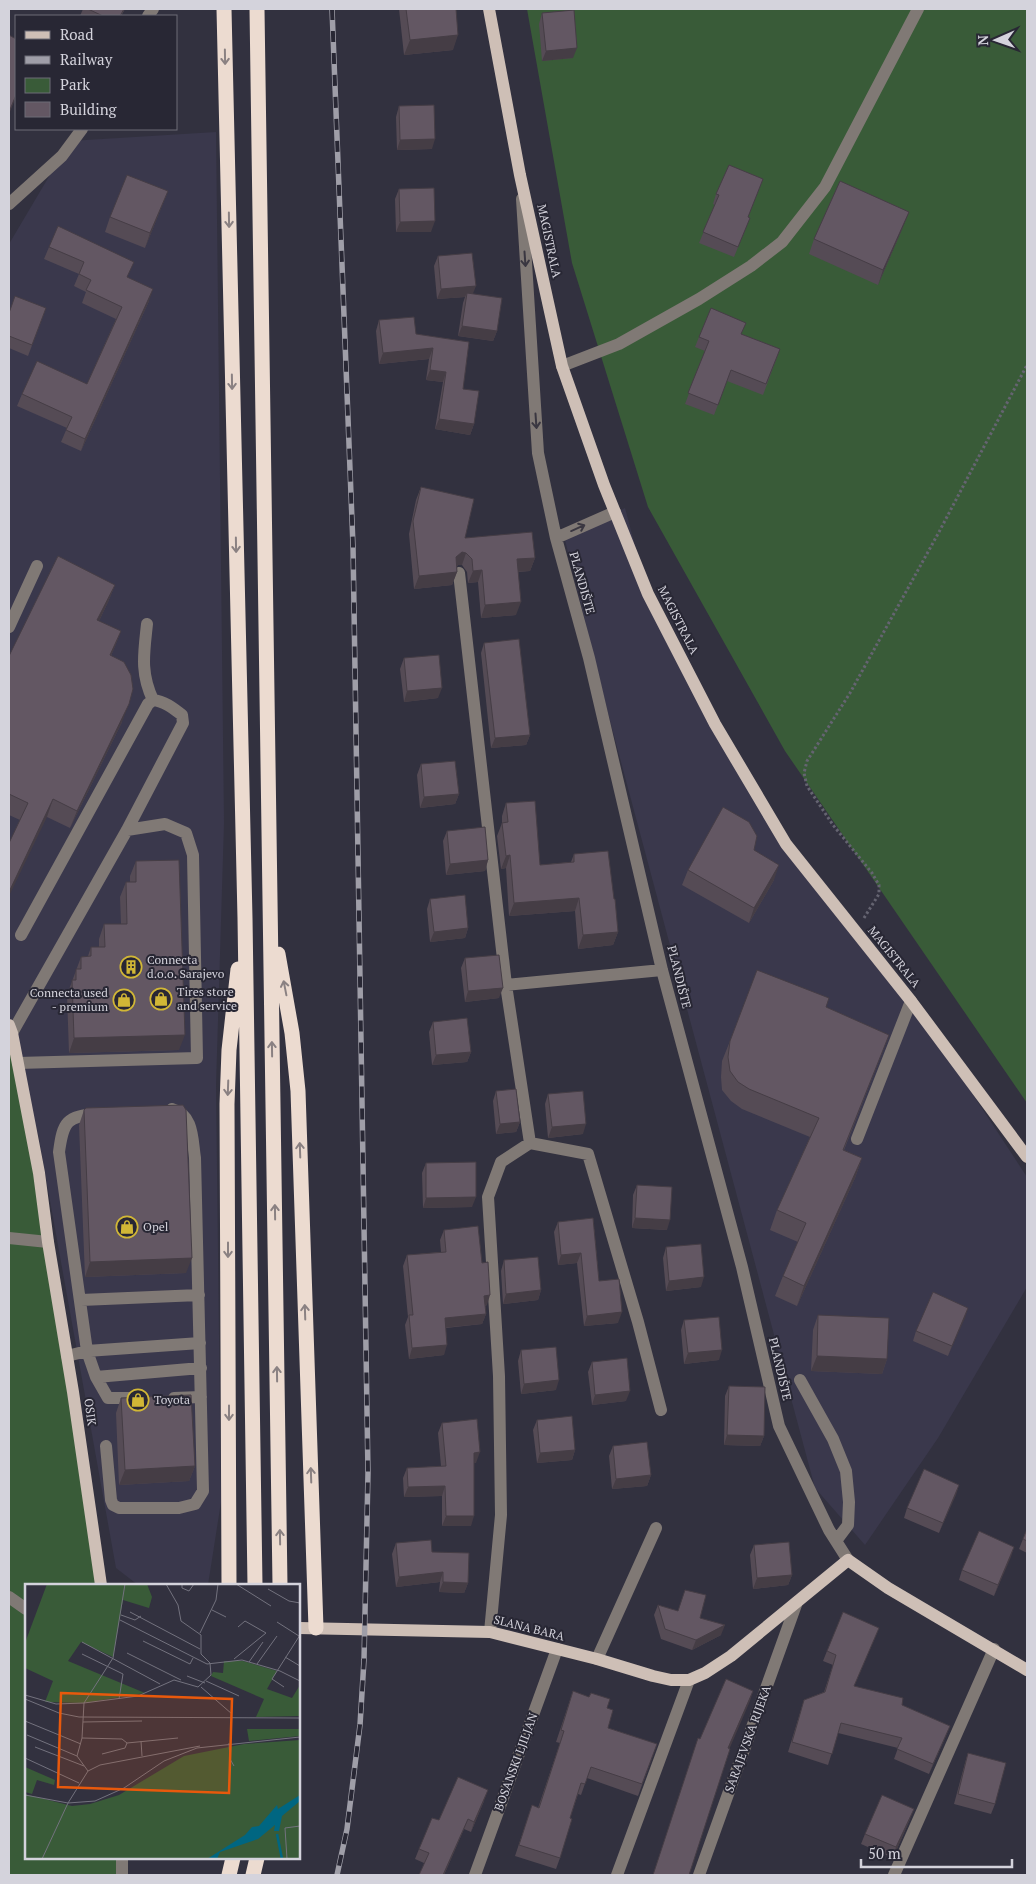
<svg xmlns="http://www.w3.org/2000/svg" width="1036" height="1884" font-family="'PT Serif',serif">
<rect width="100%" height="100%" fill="#32313f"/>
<path fill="#3a384c" d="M216,132l8,691 -8,263 5,416 -13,83h-70l-22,-17 -78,-434 -29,-96v-794l61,-103z
M625,508l23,86 138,250 117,144 124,189v110l-89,151 -73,107 -50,-57 -206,-771 -44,-177z"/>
<path fill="#395b38" d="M527,9h500v1094l-242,-352 -137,-244 -76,-244z
M9,1038l7,25 85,522h-75v273h92l1,17h-110z"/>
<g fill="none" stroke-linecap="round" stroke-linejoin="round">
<path stroke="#656471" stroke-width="3" stroke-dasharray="2.5 2.5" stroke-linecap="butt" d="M864,918l15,-24v-9l-7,-12 -39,-48 -26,-39 -3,-13 3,-12 43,-68 89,-161 88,-167"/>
<path stroke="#807975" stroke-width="12" d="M148,16l5,-7
M522,199l16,254 18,85 33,120 73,312 80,297 37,159 50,104 19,30
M9,204l53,-48 20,-27
M562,366l57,-22 80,-45 52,-33 31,-24 43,-55 93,-178
M556,538l59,-26
M459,573l47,412 24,158
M147,624c-3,29 -7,48 6,76
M9,627l28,-61
M506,985l156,-15
M12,1033l115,-203 56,-107 -1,-8c-9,-7 -18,-14 -29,-15l-5,4 -127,231
M18,1063l179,-5 -4,-203 -7,-22 -21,-9 -38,6
M98,1114c-32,2 -35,8 -39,38l28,199 9,26 12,21h28
M857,1139l54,-138
M9,1238l39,4
M81,1300l118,-5
M67,1356l20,-5 113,-8
M96,1377l105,-9
M800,1380l33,59 13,32 3,31 -1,23 -12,16
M174,1398l27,-1
M106,1446l5,54 2,5 6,3h60l16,-4 8,-13 -8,-333c-3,-19 -1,-43 -23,-49
M9,1597l17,12
M490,1632l11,-117 -2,-139 -11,-179 13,-35 29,-19 58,11 50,168 23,88
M597,1659l59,-131
M122,1875v-17
M475,1875l82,-226
M617,1875l72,-195
M699,1875l98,-273
M894,1875l100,-226"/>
<path stroke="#cebfb6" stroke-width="12" d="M489,9l31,166 42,191 42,119 44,109 67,130 71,120 125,157 116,156
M9,1025l3,8 27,140 9,69 25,150 28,193
M299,1628l191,4 107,27 56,17 18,4h18l16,-7 26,-17 117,-96 40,28 139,82"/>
<path stroke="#ecdbd0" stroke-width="15" d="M224,9l21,909 10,667
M257,9l23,1576
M278,954l14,79 6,58 18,537
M229,1585l-2,-481 2,-54 9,-81
M229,1875l4,-17
M253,1875l4,-17"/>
<g stroke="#9f9ea8" stroke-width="5.5">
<path id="rail" d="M332,9l21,537 15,927 -4,187 -4,65 -13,104 -10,46"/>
</g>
<use href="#rail" stroke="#282734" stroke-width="4" stroke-dasharray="11" stroke-linecap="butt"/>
</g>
<path fill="#554b55" d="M83,9h42l-4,7h-41z
M399,9h57l-3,41 -49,5z
M542,13l31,45 -31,3 -3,-37z
M399,106l33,43 -35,1 -1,-33z
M763,179l-15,38 -2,11 -12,29 -35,-14 16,-38 -2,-1 3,-10z
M399,189l32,43h-35l-1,-33z
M168,191l-23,57 -40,-16 5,-15z
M903,227l-25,58 -69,-31 5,-15z
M49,247l79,30 21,24 -68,150 -20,-9 6,-14 -50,-22 5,-12 65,-10 29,-65 -34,-16 4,-11 -12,-6 5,-12 -35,-15z
M438,256l35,38 24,37 -4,10 -35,-5 5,-33 2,-6 -28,2 -3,-33z
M46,308l-18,48 -19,-8v-35z
M379,320l37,14 53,8 -6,47 11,35 -4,11 -35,-6 8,-47 -17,-2 3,-21 -50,5 -3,-33z
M741,334l39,15 -17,46 -36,-14 -13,34 -29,-11 20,-53 -10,-4 4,-10z
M421,487l44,51 70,20 -5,13 -12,1 -2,43 -35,3 -3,-36 -10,1 -1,-11 -5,-7h-4l-1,1v6l-5,13 -38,4 -5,-55 7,-34z
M115,585l-7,17 -9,19 22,10 -10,25 11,66 -52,106 -23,-11 -27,3 -11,-5v-159z
M484,643l46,92 -4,10 -35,3 -10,-95z
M404,658l34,40 -34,4 -4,-33z
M421,764l38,30 -4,10 -35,4 -3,-33z
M506,803l34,62 31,-3 3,-8 40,45 4,33 -5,13 -35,4 -3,-38 -66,5 -3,-48 -5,1 -4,-33 5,-13v-7z
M447,831l41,29 -3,11 -39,4 -3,-34z
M754,850l20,30 -25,43 -67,-38 6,-15z
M136,861l43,189 -110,3 -2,-58 14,-38 7,-1 3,-9h8v-8l5,-15h17l-1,-27 6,-15h4v-6z
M430,899l38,29 -3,10 -35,4 -3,-33z
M465,958l34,40 -34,4 -4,-34z
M826,1007l63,28 -45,115 18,8 -7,20 -58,128 -22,-10 8,-20 15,-34 -28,-12 7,-20 33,-73 -68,-28 -11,-8 -9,-11 -1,-13 1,-16 8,-20z
M433,1022l38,30 -4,10 -35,3 -3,-33z
M496,1091l24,31 -4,10 -20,2 -3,-33z
M548,1094l35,40 -35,4 -3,-34z
M84,1110l102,163 -101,4 -6,-152z
M426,1163l46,44 -49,1 -1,-35z
M637,1185l30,45 -35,-2 1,-33z
M593,1218l6,63 19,42 -34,3 -7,-63 -19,2 -4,-33 4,-10z
M444,1230l43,75 -2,1 1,8 -4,10 -36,4 -2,27 -35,4 -4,-34 3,-8 -5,-51 4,-11 34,-3 -1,-12z
M666,1247l35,40 -35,4 -3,-33z
M504,1260l37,30 -3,10 -35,4 -2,-33z
M968,1308l-20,48 -35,-15 3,-10z
M818,1315l69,44 -5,15 -71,-3 2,-41z
M684,1320l35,40 -35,4 -3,-34z
M521,1350l35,40 -35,4 -3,-33z
M592,1362l34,39 -34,4 -4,-33z
M729,1386l35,50 -4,10 -36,-1 1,-49z
M121,1398l74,68 -6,15 -70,4 -3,-72z
M537,1420l38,30 -3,10 -35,3 -4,-33z
M442,1423l34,40h-2l-3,63h-29v-30l-38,1 -1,-19 4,-10 34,-2 -3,-33z
M613,1446l38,29 -4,11 -35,3 -3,-33z
M959,1485l-20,48 -35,-15 3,-10z
M1027,1529v24l-8,-4z
M396,1543l36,9 36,31 -4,10 -25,-1 1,-10 -44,5 -4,-33z
M754,1545l38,30 -4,10 -35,4 -3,-34z
M1014,1547l-20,49 -35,-16 3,-10z
M658,1605l42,13 21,17 -29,15 -31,-11 -7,-24z
M879,1628l-25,58 48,19 48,21 -21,48 -35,-15 4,-11 -60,-15 -10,32 -40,-13 16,-52 20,-8 9,-27 -10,-4 4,-10z
M573,1691l34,17 1,20 49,16 -19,52 -51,-18 -6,17 -3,-1 -8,24 -10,40 -4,11 -41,-13 17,-51 6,3 22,-65 -4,-1z
M968,1753l27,51 -4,10 -37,-10 11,-41z
M484,1801l-13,31 -7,-3 -20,46 -20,-12 -9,-4 4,-10 20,-29z
M910,1819l-17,39 -32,-14 4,-10z"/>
<path fill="#453d45" d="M458,35l-5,15 -49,5 6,-15z
M577,48l-4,10 -31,3 4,-10z
M16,95v2l-7,17v-2z
M435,139l-3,10 -35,1 3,-10z
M168,191l-6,15 -17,42 5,-15z
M909,212l-6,15 -25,58 5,-15z
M435,221l-4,11h-35l4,-10z
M476,286l-4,10 -5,-3 -2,4 -28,2 4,-10z
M153,289l-4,12 -68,150 4,-12z
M462,326l35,5 -4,10 -35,-5z
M433,348l-4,11 -50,5 4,-11z
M430,370l16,2 -3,10 -17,-2z
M439,419l35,5 -4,11 -35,-6z
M462,552l4,1 -4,12h-4l-6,4 4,-12z
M535,558l-5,13 -17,1 4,-13z
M482,570l-4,12 -10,1 5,-12z
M457,572l-5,13 -38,4 5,-13z
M115,585l-7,17 -17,36 6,-18z
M521,602l-5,13 -35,3 4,-13z
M121,631l-7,18 -11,23 7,-17z
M442,688l-4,10 -34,4 3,-11z
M129,704l-7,18 -52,106 7,-17z
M530,735l-4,10 -35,3 4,-10z
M459,794l-4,10 -35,4 4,-11z
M53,799l-6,18 -38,79v-4z
M510,855l-4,13 -5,1 5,-13z
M488,860l-3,11 -39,4 4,-11z
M779,865l-5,15 -25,43 5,-15z
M579,898l-4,13 -66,5 5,-13z
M468,928l-3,10 -35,4 4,-10z
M618,932l-5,13 -35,4 5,-14z
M503,988l-4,10 -34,4 3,-11z
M185,1035l-6,15 -110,3 5,-15z
M471,1052l-4,10 -35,3 4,-10z
M520,1122l-4,10 -20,2 4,-10z
M586,1124l-3,10 -35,4 4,-11z
M862,1158l-7,20 -58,128 7,-20z
M476,1197l-4,10 -49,1 3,-10z
M635,1218l35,2 -3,10 -35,-2z
M581,1253l-4,10 -19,2 3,-10z
M192,1258l-6,15 -101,4 5,-15z
M704,1277l-3,10 -35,4 3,-10z
M541,1290l-3,10 -35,4 3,-10z
M490,1295l-3,10 -7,1 4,-10z
M968,1308l-3,10 -17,38 4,-10z
M622,1312l-4,11 -34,3 3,-10z
M486,1314l-4,10 -41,4 4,-10z
M447,1345l-3,10 -35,4 3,-11z
M722,1350l-3,10 -35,4 4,-11z
M817,1356l70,3 -5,15 -71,-3z
M559,1380l-3,10 -35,4 3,-10z
M630,1391l-4,10 -34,4 3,-10z
M727,1435l37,1 -4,10 -36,-1z
M575,1450l-3,10 -35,3 3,-10z
M480,1452l-4,11h-6l4,-10z
M195,1466l-6,15 -70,4 6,-15z
M651,1475l-4,11 -35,3 4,-10z
M959,1485l-3,10 -17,38 4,-10z
M445,1486l-3,10 -38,1 4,-10z
M446,1516h28l-3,10h-29z
M1014,1547l-3,10 -17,39 4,-11z
M443,1572l-3,10 -44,5 3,-10z
M792,1575l-4,10 -35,4 4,-11z
M443,1582l25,1 -4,10 -25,-1z
M725,1625l-4,10 -29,15 4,-10z
M879,1628l-4,10 -25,58 4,-10z
M753,1691l-3,10 -25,58 3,-11z
M950,1726l-4,10 -17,38 4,-10z
M488,1790l-4,11 -13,31 3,-10z
M914,1809l-4,10 -17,39 3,-11z
M468,1819l-4,10 -20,46h-1z"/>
<path fill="#635763" stroke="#453d45" d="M88,9h36l-4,7h-17z
M406,9h50l2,26 -48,5z
M574,10l3,38 -31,3 -4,-38z
M9,35l7,4v56l-7,17z
M434,105l1,34 -35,1 -1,-34z
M729,165l34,14 -15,38 2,1 -12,29 -35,-15 16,-37 -3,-1z
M127,175l41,16 -18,42 -40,-16z
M840,181l69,31 -26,58 -69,-31z
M434,188l1,33 -35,1 -1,-33z
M58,226l76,36 -7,15 26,12 -68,150 -19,-9 6,-13 -50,-23 15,-33 50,23 35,-77 -36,-17 5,-10 -12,-6 5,-12 -35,-15z
M472,253l4,33 -35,3 -3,-33z
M467,293l35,5 -5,33 -35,-5z
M15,296l31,12 -14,37 -23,-9v-23z
M711,308l35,15 -5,11 39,15 -14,35 -35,-14 -13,35 -30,-12 21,-52 -10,-4z
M414,317l2,17 53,8 -6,47 16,2 -5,33 -35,-5 7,-47 -16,-2 3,-22 -50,5 -4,-33z
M421,487l53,12 -9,39 67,-6 3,26 -18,1 4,43 -36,3 -3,-35 -9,1 -1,-12 -6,-6 -4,-1 -6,5 1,15 -38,4 -6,-55z
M58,556l57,29 -18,35 24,11 -11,24 14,7 7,13 2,14 -4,15 -52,107 -24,-12 -44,93v-49l19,-40 -19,-9v-138z
M519,639l11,96 -35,3 -11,-95z
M439,655l3,33 -35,3 -3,-33z
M455,761l4,33 -35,3 -3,-33z
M535,801l5,64 34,-3v-8l34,-3 6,48h1l3,33 -35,3 -4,-37 -65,5 -4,-48 -4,1 -4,-33 6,-1 -2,-19z
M723,807l26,15 8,14 -3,14 25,15 -25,43 -66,-38z
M485,827l3,33 -38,4 -3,-33z
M179,860l6,175 -111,3 -2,-58h4v-11h5v-12l10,-1v-9h14l-1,-23h23l-1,-42h10v-21z
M465,895l3,33 -34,4 -4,-33z
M499,955l4,33 -35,3 -3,-33z
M757,970l72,28 -3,9 63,28 -46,115 19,8 -58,128 -21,-10 23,-53 -29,-13 42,-92 -70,-29 -11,-7 -8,-11 -2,-14 2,-16z
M467,1018l4,34 -35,3 -3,-33z
M516,1089l4,33 -20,2 -4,-33z
M583,1091l3,33 -34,3 -4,-33z
M183,1105l3,5 6,148 -102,4 -6,-152 2,-2z
M476,1162v35l-50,1v-35z
M637,1185l35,2 -2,33 -35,-2z
M593,1218l6,63 20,-2 3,33 -35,4 -6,-63 -20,2 -3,-33z
M478,1226l4,37 6,-1 2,33 -6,1 2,18 -41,4 2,27 -35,3 -3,-33h4l-6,-60 39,-3 -2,-22z
M701,1244l3,33 -35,4 -3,-34z
M538,1257l3,33 -35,4 -2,-34z
M933,1292l35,16 -16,38 -36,-15z
M818,1315l71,3 -2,41 -70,-3z
M719,1317l3,33 -34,3 -4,-33z
M556,1347l3,33 -35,4 -3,-34z
M627,1358l3,33 -35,4 -3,-33z
M729,1386l36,1 -1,49 -37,-1z
M191,1395l4,71 -70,4 -4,-72z
M572,1416l3,34 -35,3 -3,-33z
M477,1419l3,33 -6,1v63h-28l-1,-30 -37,1 -1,-19 39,-2 -4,-43z
M647,1442l4,33 -35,4 -3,-33z
M924,1469l35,16 -16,38 -36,-15z
M1027,1529v12l-4,-2z
M979,1531l35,16 -16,38 -36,-15z
M431,1540l1,12 37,1 -1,30 -25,-1v-10l-44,5 -3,-34z
M789,1542l3,33 -35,3 -3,-33z
M685,1590l21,5 -6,23 25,7 -29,15 -31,-11 -7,-24 20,6z
M843,1612l36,16 -25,58 49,12 -1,7 48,21 -17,38 -36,-15 5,-11 -61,-15 -9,31 -40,-12 12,-42 21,-8 11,-37 -9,-4z
M726,1679l27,12 -25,57 2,1 -41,126h-36l45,-137 2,1z
M573,1691l16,6 2,-4 19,6 -3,9 6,2 -5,18 49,16 -15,40 -51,-17 -6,17 -4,-1 -11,35 2,1 -12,39 -41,-13 13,-40 7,3 25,-77 -3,-1z
M968,1753l38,10 -11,41 -37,-10z
M458,1777l30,13 -14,32 -6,-3 -25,56h2h-26l10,-22 -10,-4 13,-31 7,2z
M882,1795l32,14 -18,38 -31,-13z"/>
<defs><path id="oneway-shaft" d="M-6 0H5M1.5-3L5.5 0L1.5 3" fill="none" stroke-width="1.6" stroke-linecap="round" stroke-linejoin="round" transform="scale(1.25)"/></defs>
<g stroke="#8a8182">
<use href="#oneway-shaft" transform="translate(225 57) rotate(89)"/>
<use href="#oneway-shaft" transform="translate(229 220) rotate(89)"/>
<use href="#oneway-shaft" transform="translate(232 382) rotate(89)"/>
<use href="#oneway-shaft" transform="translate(236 545) rotate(89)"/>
<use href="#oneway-shaft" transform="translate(285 988) rotate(-101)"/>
<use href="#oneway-shaft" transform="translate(272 1049) rotate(-91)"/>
<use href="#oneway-shaft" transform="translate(228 1088) rotate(92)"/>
<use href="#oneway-shaft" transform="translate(300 1150) rotate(-92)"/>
<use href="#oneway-shaft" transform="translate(275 1212) rotate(-91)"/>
<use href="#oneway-shaft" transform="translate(228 1250) rotate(90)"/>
<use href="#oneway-shaft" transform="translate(305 1312) rotate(-92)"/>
<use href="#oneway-shaft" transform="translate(277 1374) rotate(-91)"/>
<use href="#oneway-shaft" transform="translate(229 1413) rotate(90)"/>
<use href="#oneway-shaft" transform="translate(311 1475) rotate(-92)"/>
<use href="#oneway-shaft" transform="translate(280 1537) rotate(-91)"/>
</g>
<g stroke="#3a3741">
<use href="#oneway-shaft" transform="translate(525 259) rotate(86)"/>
<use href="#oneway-shaft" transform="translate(536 421) rotate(86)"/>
<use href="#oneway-shaft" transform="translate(578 528) rotate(-24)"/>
</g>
<defs>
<g id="building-ring" transform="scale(1.125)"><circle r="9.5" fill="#282734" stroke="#d1b736" stroke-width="1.5"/><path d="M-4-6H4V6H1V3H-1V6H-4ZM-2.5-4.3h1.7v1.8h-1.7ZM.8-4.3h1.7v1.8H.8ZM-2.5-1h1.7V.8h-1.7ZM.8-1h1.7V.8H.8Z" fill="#d1b736"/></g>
<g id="shop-ring" transform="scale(1.125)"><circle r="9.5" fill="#282734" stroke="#d1b736" stroke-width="1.5"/><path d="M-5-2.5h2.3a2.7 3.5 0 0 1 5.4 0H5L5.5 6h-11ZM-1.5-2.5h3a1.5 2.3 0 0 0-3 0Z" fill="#d1b736"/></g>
</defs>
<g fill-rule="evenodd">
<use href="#building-ring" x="131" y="967"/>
<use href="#shop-ring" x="161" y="999"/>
<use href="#shop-ring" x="124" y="1000"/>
<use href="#shop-ring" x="127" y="1227"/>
<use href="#shop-ring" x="138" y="1400"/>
</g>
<g text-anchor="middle" stroke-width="4" stroke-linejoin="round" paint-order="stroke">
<g font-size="12" fill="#d4d3dc" stroke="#282734">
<text transform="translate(549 241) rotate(78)" y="4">MAGISTRALA</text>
<text transform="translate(582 583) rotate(74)" y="4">PLANDIŠTE</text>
<text transform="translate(678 620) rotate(63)" y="4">MAGISTRALA</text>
<text transform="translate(894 957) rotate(51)" y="4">MAGISTRALA</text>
<text transform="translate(679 977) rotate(76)" y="4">PLANDIŠTE</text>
<text transform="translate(780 1369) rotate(77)" y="4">PLANDIŠTE</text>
<text transform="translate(90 1412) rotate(82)" y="4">OSIK</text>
<text transform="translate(529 1628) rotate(14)" y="4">SLANA BARA</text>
<text transform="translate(748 1739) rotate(-70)" y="4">SARAJEVSKA RIJEKA</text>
<text transform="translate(516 1762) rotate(-70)" y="4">BOSANSKI LJILJAN</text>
</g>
<g font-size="12" fill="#d4d3dc" stroke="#282734" text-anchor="start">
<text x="147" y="964">Connecta<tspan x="147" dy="14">d.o.o. Sarajevo</tspan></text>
<text x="177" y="996">Tires store<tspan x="177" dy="14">and service</tspan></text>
<text x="108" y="997" text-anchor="end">Connecta used<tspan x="108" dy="14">- premium</tspan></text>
<text x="143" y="1231">Opel</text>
<text x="154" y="1404">Toyota</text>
</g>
</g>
<g transform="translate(25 1584)">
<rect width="275" height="275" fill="#32313f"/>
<path d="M22,0h100l5,13 -3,11 -26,-8 -10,57 -32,-15 -13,19 77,32 -61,10 -39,-1 8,-21 -28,-13v-25zM199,77h19l34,10 -10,18 25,9 8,-13v31l-44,1 8,-18 -53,-23 2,-4 10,1zM222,145h53v7l-51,5zM275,156v119h-275v-65l47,12 18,-2 29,-9 65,-39 60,-12zM0,183l30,13 -1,5 -17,-5 -5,14 -7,-2z" fill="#395b38"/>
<path d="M275,211v6l-18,15 -3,15h-5l1,-6 -17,14 -38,13 -3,7h-10l38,-24 7,-8 7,-1 18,-21 1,4z" fill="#006681"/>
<path fill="none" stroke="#006681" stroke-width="2.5" d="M252,250l5,25"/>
<path fill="none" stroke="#73727e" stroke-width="1" d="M157,0v4l7,3 5,-7M211,0l35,22M243,5l21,12 11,2M187,26l14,7M105,28l70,37M96,31l14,5 6,-4M95,36l87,44 35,-4 38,11 20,10M252,38l22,14M175,49l16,-33 2,-16M118,57l47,23 3,-6M57,58l78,42M102,69l54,27M57,70l41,20 -4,25M260,73l15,9M209,75l32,-26 -21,-12 -7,6M224,78l14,-20M232,80l20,-28M162,92l18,7M181,97l33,15M176,103l31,27M259,103l-12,-8 28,-44M0,111l31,9 28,-1 29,-45 12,-74M0,115l34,14 20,4 221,1M0,137l56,23M58,138l59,-1M2,151l50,21M57,154l40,1 5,4 51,-5M116,157l1,15M204,159l1,16 4,7M10,163l49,19M77,170l23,-6 2,-5M0,174l54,25M63,187l12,-6 100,-19M0,211l43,8 27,-2 29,-13 40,-27 33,-13 103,-11M43,219l20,-32 -11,-15 5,-18 2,-35 54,-7 36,-16 24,7 13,-12 -1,-12 -9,-9v-19l-20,-14 -3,-16 -12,-21M17,275l26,-56M262,275l-2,-31 15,-2"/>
<path fill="#e8590c" fill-opacity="0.15" stroke="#e8590c" stroke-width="2.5" d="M36,109l171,6 -3,94 -171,-6z"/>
<rect width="275" height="275" fill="none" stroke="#d4d3dc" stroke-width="2.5"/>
</g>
<rect width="1036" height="1884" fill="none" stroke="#d4d3dc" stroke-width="20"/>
<rect x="15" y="15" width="162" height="115" fill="#282734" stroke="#6d6c77"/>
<rect x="25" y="31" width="25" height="8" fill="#cebfb6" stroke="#6d6c77"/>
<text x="60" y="40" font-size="15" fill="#d4d3dc">Road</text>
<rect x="25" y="56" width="25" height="8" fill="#9f9ea8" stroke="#6d6c77"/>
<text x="60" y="65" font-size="15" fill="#d4d3dc">Railway</text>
<rect x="25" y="78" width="25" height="15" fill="#395b38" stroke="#6d6c77"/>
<text x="60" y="90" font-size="15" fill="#d4d3dc">Park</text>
<rect x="25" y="102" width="25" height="15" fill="#635763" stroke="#6d6c77"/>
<text x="60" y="115" font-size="15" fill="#d4d3dc">Building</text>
<g transform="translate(996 40) rotate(268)" stroke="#282734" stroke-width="4" paint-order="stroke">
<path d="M0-4L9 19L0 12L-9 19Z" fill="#d4d3dc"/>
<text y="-8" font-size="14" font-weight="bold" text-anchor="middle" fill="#d4d3dc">N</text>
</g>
<path d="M861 1859v8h151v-8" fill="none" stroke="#d4d3dc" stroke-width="2.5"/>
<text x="868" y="1859" font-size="15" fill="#d4d3dc" stroke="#282734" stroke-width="4" paint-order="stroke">50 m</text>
</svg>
